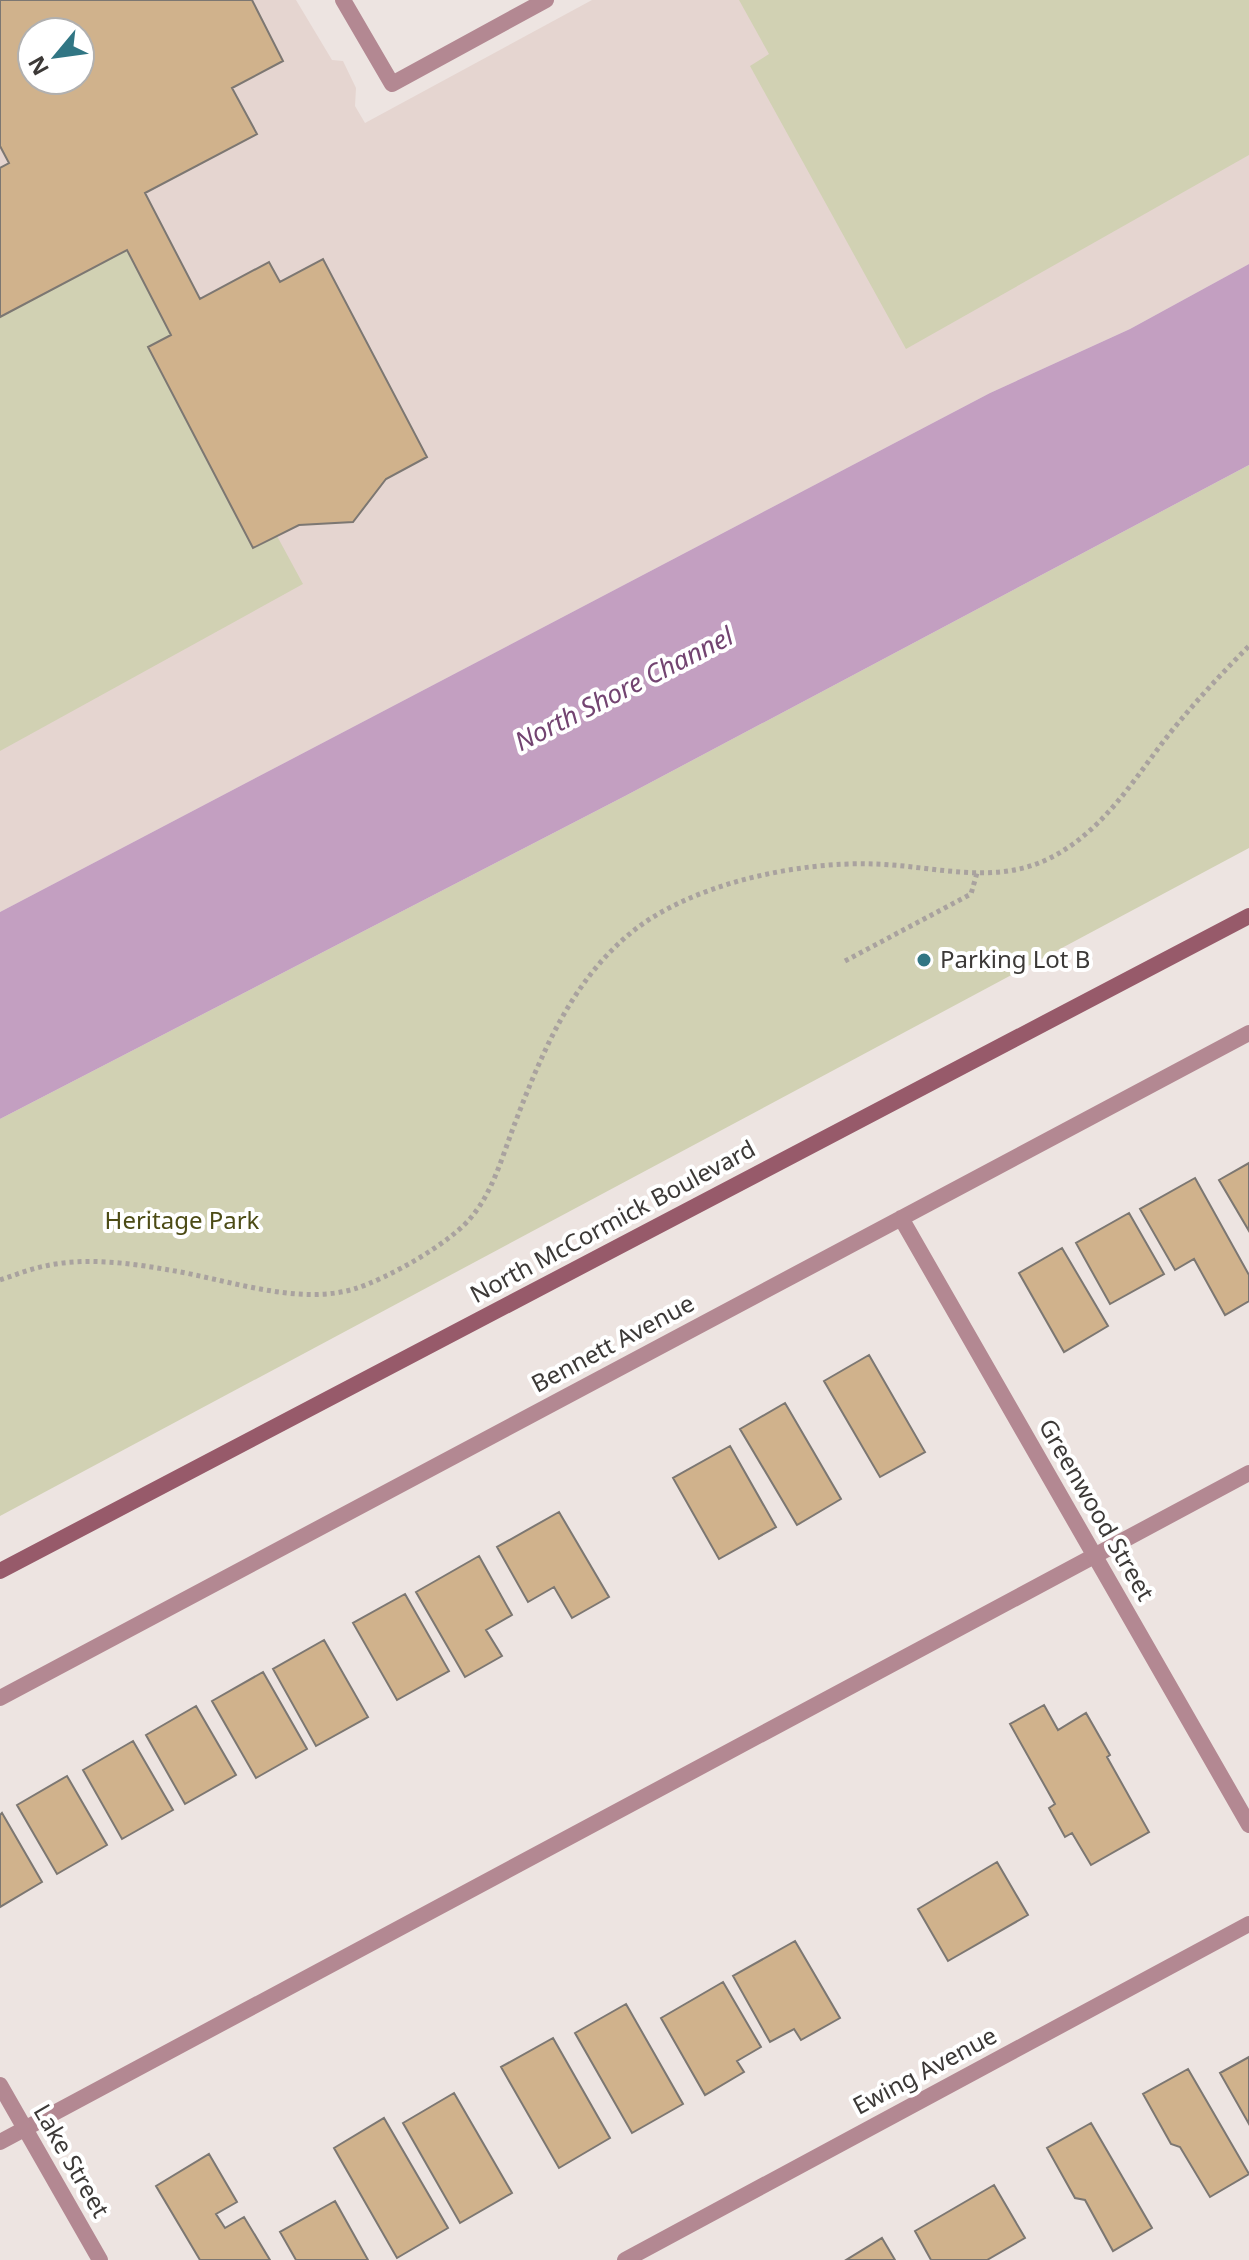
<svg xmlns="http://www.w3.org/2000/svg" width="1249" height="2260" font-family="'Noto Sans',sans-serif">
<rect width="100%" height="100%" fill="#ede4e1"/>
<path fill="#e5d5d0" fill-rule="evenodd" d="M0,0h296l36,60 11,1 13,27 -1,18 10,17 227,-123h657v264l-119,65 -140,64 -990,519zM32,32h48v48h-48z"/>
<path fill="#d1d1b3" d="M739,0h510v155l-343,194 -156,-283 19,-12z
M127,250l44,85 -23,13 105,200 24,-12 26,48 -303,167v-434z
M1249,465v383l-1249,668v-397l627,-324z"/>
<path fill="#c39fc1" d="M1249,264v201l-622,330 -627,324v-207l990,-519 140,-64z"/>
<path fill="#d0b28c" stroke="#7c7772" stroke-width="2" fill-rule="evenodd" d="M0,0h252l31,61 -51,27 25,46 -112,59 55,106 69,-37 11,20 43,-23 104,198 -41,22 -33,43 -54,3 -46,23 -105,-201 23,-12 -44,-85 -127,67v-149l9,-5 -9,-17zM32,32h48v48h-48z
M1249,1163v68l-30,-51z
M1195,1178l54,97v26l-24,14 -31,-56 -19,11 -35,-61z
M1129,1213l35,61 -54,30 -34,-61z
M1062,1248l46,78 -44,26 -45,-79z
M869,1355l56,97 -45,25 -56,-96z
M785,1403l56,96 -44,26 -57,-96z
M730,1446l46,81 -57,32 -46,-81z
M559,1512l50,85 -37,21 -18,-31 -26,15 -31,-55z
M479,1556l33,59 -26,15 16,26 -37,21 -49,-85z
M405,1594l44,77 -52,29 -44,-77z
M324,1640l44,77 -52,29 -43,-77z
M263,1672l44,77 -51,29 -44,-77z
M1044,1705l14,25 28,-17 24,42 -3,2 42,75 -58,33 -19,-32 -7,4 -16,-29 6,-4 -45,-80z
M196,1706l40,69 -51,29 -39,-69z
M133,1741l40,69 -51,29 -39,-69z
M67,1776l40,69 -50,29 -40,-69z
M2,1813l40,69 -42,25v-92z
M997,1862l31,53 -80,46 -30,-52z
M795,1941l45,77 -39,22 -7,-11 -24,13 -37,-66z
M723,1982l38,65 -24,14 7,11 -39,23 -44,-77z
M626,2004l57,100 -51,29 -57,-100z
M553,2038l57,100 -51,30 -58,-101z
M1249,2057v67l-29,-51z
M1188,2069l61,105 -39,23 -30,-50 -9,-3 -28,-50z
M454,2093l58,100 -52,30 -57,-100z
M384,2118l64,110 -51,30 -63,-110z
M1091,2123l61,105 -39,23 -28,-51 -10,-2 -28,-50z
M209,2154l28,48 -21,12 9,14 19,-11 26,43h-70l-44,-74z
M994,2185l31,53 -38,22h-56l-16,-29z
M335,2201l33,59h-72l-16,-28z
M882,2238l13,22h-49z"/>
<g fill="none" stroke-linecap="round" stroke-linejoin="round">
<path stroke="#a9a29f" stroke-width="5" stroke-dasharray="4 4" stroke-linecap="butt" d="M845,961l126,-67 6,-21
M0,1280c15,-5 30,-11 45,-14 40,-9 85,-3 124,4 57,9 128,36 185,19 33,-10 99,-47 119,-74 21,-26 30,-61 42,-92 26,-68 55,-138 111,-186 60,-53 172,-76 250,-73 57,2 116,21 170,-4 57,-27 87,-80 124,-127 25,-31 51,-59 79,-87"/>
<path stroke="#b38892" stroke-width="16" d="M0,2142l1249,-669"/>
<path stroke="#b38892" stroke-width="16" d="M343,0l49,84 154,-84
M901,1218l348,607
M0,1698l1249,-665
M0,2085l100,175
M625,2260l624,-336"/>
<path stroke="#975a6a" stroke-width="16" d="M0,1571l1249,-655"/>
</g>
<circle fill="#317684" stroke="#fff" stroke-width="3" cx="924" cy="960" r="8"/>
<g text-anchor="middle" stroke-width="8" stroke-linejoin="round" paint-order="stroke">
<g font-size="24" fill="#3c3937" stroke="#fff" text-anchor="start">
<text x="940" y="968">Parking Lot B</text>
</g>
<g font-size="24" fill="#4c4b15" stroke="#fff">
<text x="182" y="1229">Heritage Park</text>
</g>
<g font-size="24" fill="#3c3937" stroke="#fff">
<text transform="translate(613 1222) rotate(-28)" y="8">North McCormick Boulevard</text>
<text transform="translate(613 1344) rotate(-28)" y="8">Bennett Avenue</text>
<text transform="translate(1096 1510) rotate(60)" y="8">Greenwood Street</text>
<text transform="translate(925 2071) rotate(-28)" y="8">Ewing Avenue</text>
<text transform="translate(71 2161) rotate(60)" y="8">Lake Street</text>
</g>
<g font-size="26" font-style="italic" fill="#734471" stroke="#fff">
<text transform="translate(624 689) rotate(-27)" y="9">North Shore Channel</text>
</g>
</g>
<g transform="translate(56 56) rotate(241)"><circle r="38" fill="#ffffff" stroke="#b1b0af" stroke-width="2"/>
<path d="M0-6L14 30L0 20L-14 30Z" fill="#317684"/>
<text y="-12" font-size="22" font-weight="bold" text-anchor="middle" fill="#3c3937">N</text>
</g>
</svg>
